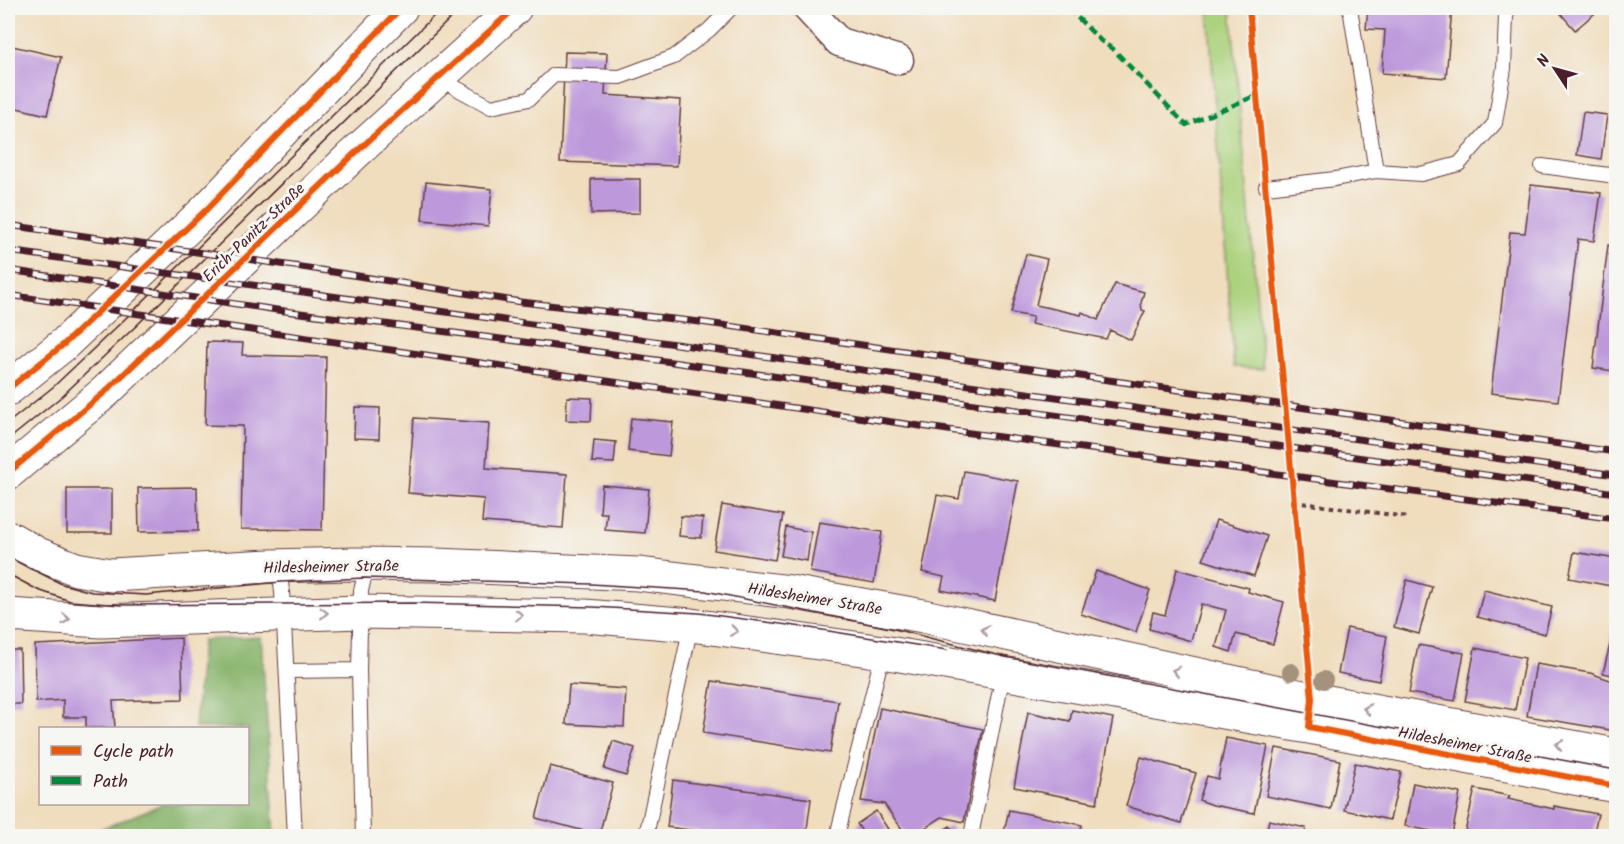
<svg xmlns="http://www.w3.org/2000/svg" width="1624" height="844" font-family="Kalam,sans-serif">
<rect width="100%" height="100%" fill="#f6f6f2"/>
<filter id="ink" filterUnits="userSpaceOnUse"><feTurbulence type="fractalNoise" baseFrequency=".0167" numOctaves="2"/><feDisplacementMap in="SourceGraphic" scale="12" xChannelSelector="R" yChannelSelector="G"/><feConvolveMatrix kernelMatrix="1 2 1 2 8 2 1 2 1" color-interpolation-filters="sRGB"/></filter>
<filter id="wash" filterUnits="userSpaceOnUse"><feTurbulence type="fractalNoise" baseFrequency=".008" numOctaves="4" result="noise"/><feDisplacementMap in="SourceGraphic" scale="24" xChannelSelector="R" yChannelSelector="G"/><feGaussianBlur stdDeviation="1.35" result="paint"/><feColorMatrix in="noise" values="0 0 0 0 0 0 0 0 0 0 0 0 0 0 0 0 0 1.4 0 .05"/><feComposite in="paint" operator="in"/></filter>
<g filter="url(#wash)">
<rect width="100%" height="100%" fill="#f0ddbe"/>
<path fill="#abd27d" stroke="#7a7854" stroke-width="1.5" d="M1208,8h23l32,361 -29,-2z"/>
<path fill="#88b46c" stroke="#696a4c" stroke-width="1.5" d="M261,637l14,199h-191l79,-32h85v-76h-53l7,-88z"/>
<g id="blocks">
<path fill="#bd99db" d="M1368,8h84l-6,70 -64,-5 3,-43 -19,-1z
M1556,8h45l-26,22z
M8,45l53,12 -14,58 -39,-9z
M565,52l42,1 -2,42 76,5 -4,66 -117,-4z
M1583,112l24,3 -6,44 -24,-4z
M591,179h49v34l-49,1z
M426,182l66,7 -4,37 -66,-6z
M1531,185l70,8 -7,48 -16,-2 -20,162 -67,-8 19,-161 15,1z
M1608,245l8,1v105l-2,20 -21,-3z
M1026,254l21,5 -11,46 45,10 1,-3 16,8 17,-36 29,8 -3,11 1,7 3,1 -14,29 -21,-10 -4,9 -75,-15 2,-7 -22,-4z
M207,342l36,1 -1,12 84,2 -4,173 -81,-1 2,-103 -38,-1z
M567,397l25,1 -1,23 -25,-1z
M355,407l25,1 -1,31 -25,-1z
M414,418l75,5 -3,45 81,6 -4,54 -81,-6 2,-23 -76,-6z
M631,418l42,4 -4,34 -41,-5z
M594,440l22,2 -2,21 -22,-1z
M964,471l54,10 -23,120 -54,-11 3,-13 -22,-5 15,-77 22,4z
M602,485l47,4 -4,44 -40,-3 2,-17h-7z
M197,487l1,44 -59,1 -1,-44z
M67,489h45v44h-45z
M722,505l61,10 -8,45 -61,-10z
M681,516l22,2 -2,20 -22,-2z
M1216,520l51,16 -13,40 -51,-16z
M819,522l63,10 -8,51 -64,-11z
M786,527l25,5 -4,29 -26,-5z
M1574,552l42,7v28l-47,-9z
M1177,569l72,19 -1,4 36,10 -11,42 -37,-10 -5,18 -15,-5 10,-37 -25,-6 -10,37 -42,-12 4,-17 12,3z
M1096,571l54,19 -14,42 -55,-18z
M1407,580l25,7 -13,47 -25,-7z
M1484,590l68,17 -7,27 -68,-17z
M1616,620v56l-13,-3z
M1347,628l40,8 -8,45 -41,-8z
M181,638l2,61 -70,2 2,27h-29v-11h-23v-17l-27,2 -1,-57z
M1418,645l46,8 -9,48 -46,-8z
M1475,648l50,10 -10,52 -50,-9z
M8,650h12l1,54h-13z
M1536,664l54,9 26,9v49l-89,-15z
M712,681l126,20 -8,52 -127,-20z
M569,685l57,4 -2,38 -58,-3z
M880,708l103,21 -19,93 -22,-5 -29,19h-6l-23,-32 -23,-3z
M1072,710l41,8 -16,85 -83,-16 14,-75 42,9z
M1226,738l42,8 -14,67 -41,-8 -14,-5 8,-24 11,3z
M613,741l22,7 -9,28 -22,-7z
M1276,748l64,12 -9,49 -65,-13z
M1141,757l55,16 -15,50 -55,-17z
M1355,763l46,9 -11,48 -46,-10z
M550,766l63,17 -14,52 -63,-17z
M673,780l138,19 -5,37h-72l-67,-9z
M1413,783l47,10 -8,42 -47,-9z
M1475,789l35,7 -2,3 46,10v-3l44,8 -5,22h-129z
M1009,810l73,15 -3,11h-76z
M876,811l12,18 -11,7h-12l-8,-12z
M1269,820l37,8 -2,8h-39z
M950,826l7,10h-23z"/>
</g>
</g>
<g filter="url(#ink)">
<use href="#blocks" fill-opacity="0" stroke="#633c41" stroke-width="1.5"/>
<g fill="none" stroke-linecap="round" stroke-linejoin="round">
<g stroke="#633c41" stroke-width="16">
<path id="lane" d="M1350,8l26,163 45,3 38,-10 36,-41 9,-55 2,-52 3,-8
M438,78l53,29 38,-8 25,-24 66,2 54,-20 35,-27 22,-22
M1542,166l74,10
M1266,187l69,-8 41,-8
M271,568l10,14 2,22 12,232
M359,670l2,-79 3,-13 8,-11
M288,671l71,-1 4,166
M646,836l45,-211
M837,836l46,-184
M971,836l32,-162"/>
</g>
<g stroke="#633c41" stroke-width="31">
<path id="street" d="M807,8l32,34 60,18"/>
</g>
<g stroke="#633c41" stroke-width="35">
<path id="secondary" d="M8,389l55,-44 143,-135 195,-202
M8,473l97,-81 249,-238 161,-146
M8,537l30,17 38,15 35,6 159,-9 86,-2 80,1 202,9 152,18 133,24 389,83 304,56
M8,615l93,6 259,-9 225,4 106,9 192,27 426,75 307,59"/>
</g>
<path stroke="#633c41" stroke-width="4" stroke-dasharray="4.5 4.5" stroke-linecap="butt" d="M1294,502l114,15"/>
<use href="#lane" stroke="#fff" stroke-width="14"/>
<use href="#street" stroke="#fff" stroke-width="28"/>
<use href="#secondary" stroke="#fff" stroke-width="33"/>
<path stroke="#4a1f2b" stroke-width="1.5" d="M8,423l45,-36 74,-70 315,-309
M8,440l53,-43 75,-71 325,-318
M8,557l54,27 30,8 54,3 135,-13 83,-4 227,6 114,7 185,37 115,29 611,113
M8,574l30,16 32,11 51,4 290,-2 182,4 106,6 111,15 137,22"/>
<g stroke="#4a1f2b" stroke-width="7">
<path id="rail" d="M8,225l300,43 213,34 179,20 916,130
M8,251l1608,224
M8,270l269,40 286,37 1053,146
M8,295l947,136 661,88"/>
</g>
<use href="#rail" stroke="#f6f6f2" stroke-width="4.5" stroke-dasharray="14" stroke-linecap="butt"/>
<path stroke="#00873e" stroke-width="4.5" stroke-dasharray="9 4.5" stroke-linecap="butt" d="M1068,8l33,33 13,9 72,75 71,-30"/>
<g stroke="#f6f6f2" stroke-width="10">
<path id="cycleway" d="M1249,8l63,691 -3,28 307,59
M8,389l55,-44 143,-135 195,-202
M8,473l97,-81 249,-238 161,-146"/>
</g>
<use href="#cycleway" stroke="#e8590c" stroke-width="6"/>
</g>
<g fill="#a5927b">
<circle cx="1291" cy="672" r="9"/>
<circle cx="1324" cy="680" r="9"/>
</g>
<defs><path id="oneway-chevron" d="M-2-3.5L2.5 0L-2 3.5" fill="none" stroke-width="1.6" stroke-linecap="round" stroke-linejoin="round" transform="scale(1.5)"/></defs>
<g stroke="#ae9aa0">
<use href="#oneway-chevron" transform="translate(324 613) rotate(-2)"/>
<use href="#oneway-chevron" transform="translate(519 615) rotate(1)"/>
<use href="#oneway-chevron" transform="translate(66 619) rotate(4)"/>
<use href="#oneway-chevron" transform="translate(985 630) rotate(-167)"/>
<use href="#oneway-chevron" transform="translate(734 631) rotate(8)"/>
<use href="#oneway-chevron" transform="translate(1176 671) rotate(-168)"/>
<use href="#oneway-chevron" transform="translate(1367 709) rotate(-170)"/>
<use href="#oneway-chevron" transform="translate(1559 745) rotate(-170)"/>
</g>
</g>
<g text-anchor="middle" stroke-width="6" stroke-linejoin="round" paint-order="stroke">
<g font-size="16" fill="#4a1f2b" stroke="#f6f6f2">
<text transform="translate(253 232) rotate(-44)" y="6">Erich-Panitz-Straße</text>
<text transform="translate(331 566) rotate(-1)" y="6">Hildesheimer Straße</text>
<text transform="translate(815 598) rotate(9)" y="6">Hildesheimer Straße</text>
<text transform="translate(1465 744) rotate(11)" y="6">Hildesheimer Straße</text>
</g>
</g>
<rect width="1624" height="844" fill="none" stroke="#f6f6f2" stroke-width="30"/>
<rect x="39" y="727" width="210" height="78" fill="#f6f6f2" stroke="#b1a0a2" stroke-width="1.5"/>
<rect x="51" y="746" width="30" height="9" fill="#e8590c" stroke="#b1a0a2" stroke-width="1.5"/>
<text x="93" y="757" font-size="18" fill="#4a1f2b">Cycle path</text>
<rect x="51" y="776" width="30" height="9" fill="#00873e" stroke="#b1a0a2" stroke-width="1.5"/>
<text x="93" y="787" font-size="18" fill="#4a1f2b">Path</text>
<g transform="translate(1555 69) rotate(306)" stroke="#f6f6f2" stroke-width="4.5" paint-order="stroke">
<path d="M0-4.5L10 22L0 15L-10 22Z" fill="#4a1f2b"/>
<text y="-9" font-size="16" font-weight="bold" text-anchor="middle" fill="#4a1f2b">N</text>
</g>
</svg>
